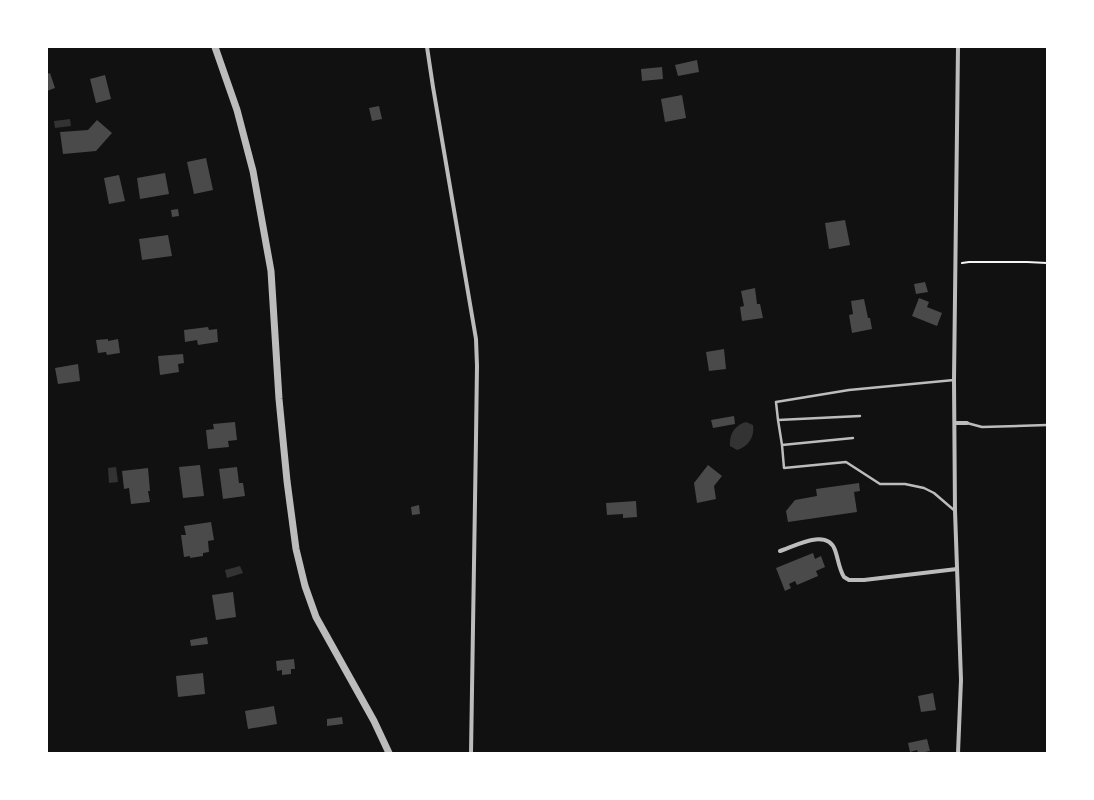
<svg xmlns="http://www.w3.org/2000/svg" width="1094" height="800" font-family="'Asap Condensed',sans-serif">
<rect width="100%" height="100%" fill="#111"/>
<path fill="#333" d="M70,119l1,7 -16,2 -1,-7z
M746,422l7,3c2,12 -5,22 -16,25l-7,-4c-1,-12 5,-21 16,-24z
M116,467l2,15 -9,1 -1,-15z
M240,566l3,7 -16,5 -2,-8z"/>
<path fill="#4a4a4a" d="M697,60l2,12 -21,4 -3,-11z
M662,67l1,12 -21,2 -1,-12z
M50,73l5,15 -8,3v-17z
M105,75l6,24 -15,4 -6,-24z
M682,95l4,23 -21,4 -4,-23z
M379,106l3,13 -10,2 -3,-13z
M97,120l15,13 -16,18 -33,3 -3,-22 28,-2z
M206,158l7,32 -19,4 -7,-32z
M165,173l4,21 -29,5 -3,-21z
M119,175l6,26 -16,3 -5,-26z
M178,209l1,7 -7,1 -1,-7z
M845,220l5,25 -21,4 -4,-26z
M168,235l4,21 -30,4 -3,-21z
M925,282l3,10 -12,2 -2,-10z
M755,288l2,16h3l3,14 -21,3 -2,-14 4,-1 -3,-15z
M919,298l10,4 -2,5 15,6 -5,13 -25,-10z
M864,299l4,19h2l2,11 -20,4 -3,-18 4,-1 -2,-13z
M208,327l1,3 8,-1 1,13 -20,3 -1,-5 -12,2 -1,-12z
M108,339v2l10,-2 2,14 -13,2 -1,-3 -8,1 -2,-13z
M724,349l2,20 -17,2 -3,-19z
M183,354l1,9 -6,1 1,8 -19,3 -2,-19z
M78,364l2,17 -22,3 -3,-16z
M734,416l1,8 -22,4 -2,-8z
M235,422l2,18 -9,1 1,6 -21,2 -2,-19 8,-1 -1,-5z
M200,465l4,31 -21,2 -4,-31z
M708,465l14,11 -8,10 2,13 -19,4 -3,-20z
M237,467l2,16h4l2,13 -22,3 -4,-30z
M148,468l2,23h-2l2,11 -19,2 -2,-16 -5,1 -2,-18z
M859,483l1,8 -6,1 3,20 -69,10 -2,-11 9,-11 22,-4 -1,-7z
M636,501l1,16 -14,1v-4l-16,1 -1,-12z
M419,505l1,9 -8,1 -1,-8z
M211,522l3,18 -6,1 1,11 -6,1v3l-13,2v-2l-6,1 -3,-22h5l-2,-9z
M813,553l2,6 6,-3 4,11 -9,4 2,5 -21,9 -2,-4 -6,3 2,4 -6,3 -9,-23z
M233,592l3,25 -20,3 -4,-25z
M207,637l1,7 -17,2 -1,-6z
M294,659l1,10h-4v5l-9,1v-5l-5,1 -1,-10z
M203,673l2,21 -27,3 -2,-21z
M933,693l3,17 -15,2 -3,-16z
M274,706l3,18 -29,5 -3,-18z
M342,717l1,7 -16,2v-7z
M927,739l3,12 -10,2h-2l-1,-3 -7,2 -2,-9z"/>
<g fill="none" stroke-linecap="round" stroke-linejoin="round">
<path stroke="#f5f5f5" stroke-width="2" d="M962,263l7,-1h58l20,1"/>
<path stroke="#bcbcbc" stroke-width="2.5" d="M860,416l-82,4 -2,-18 73,-12 105,-10
M778,420l4,25
M967,423l15,4 65,-2
M853,438l-71,7 2,23 62,-6 34,22h25l19,4 10,5 21,18"/>
<path stroke="#bcbcbc" stroke-width="4" d="M427,47l6,40 43,252 1,27 -1,72 -5,315
M958,47l-4,333 1,131 6,169 -3,73
M955,423h12
M780,551c15,-5 47,-23 55,-1 3,8 4,19 9,27l5,3h15l93,-11"/>
<path stroke="#bcbcbc" stroke-width="7" d="M215,47l22,63 16,61 18,100 8,128 8,82 9,68 9,37 11,31 58,104 15,32"/>
</g>
<rect width="1094" height="800" fill="none" stroke="#ffffff" stroke-width="96"/>
</svg>
